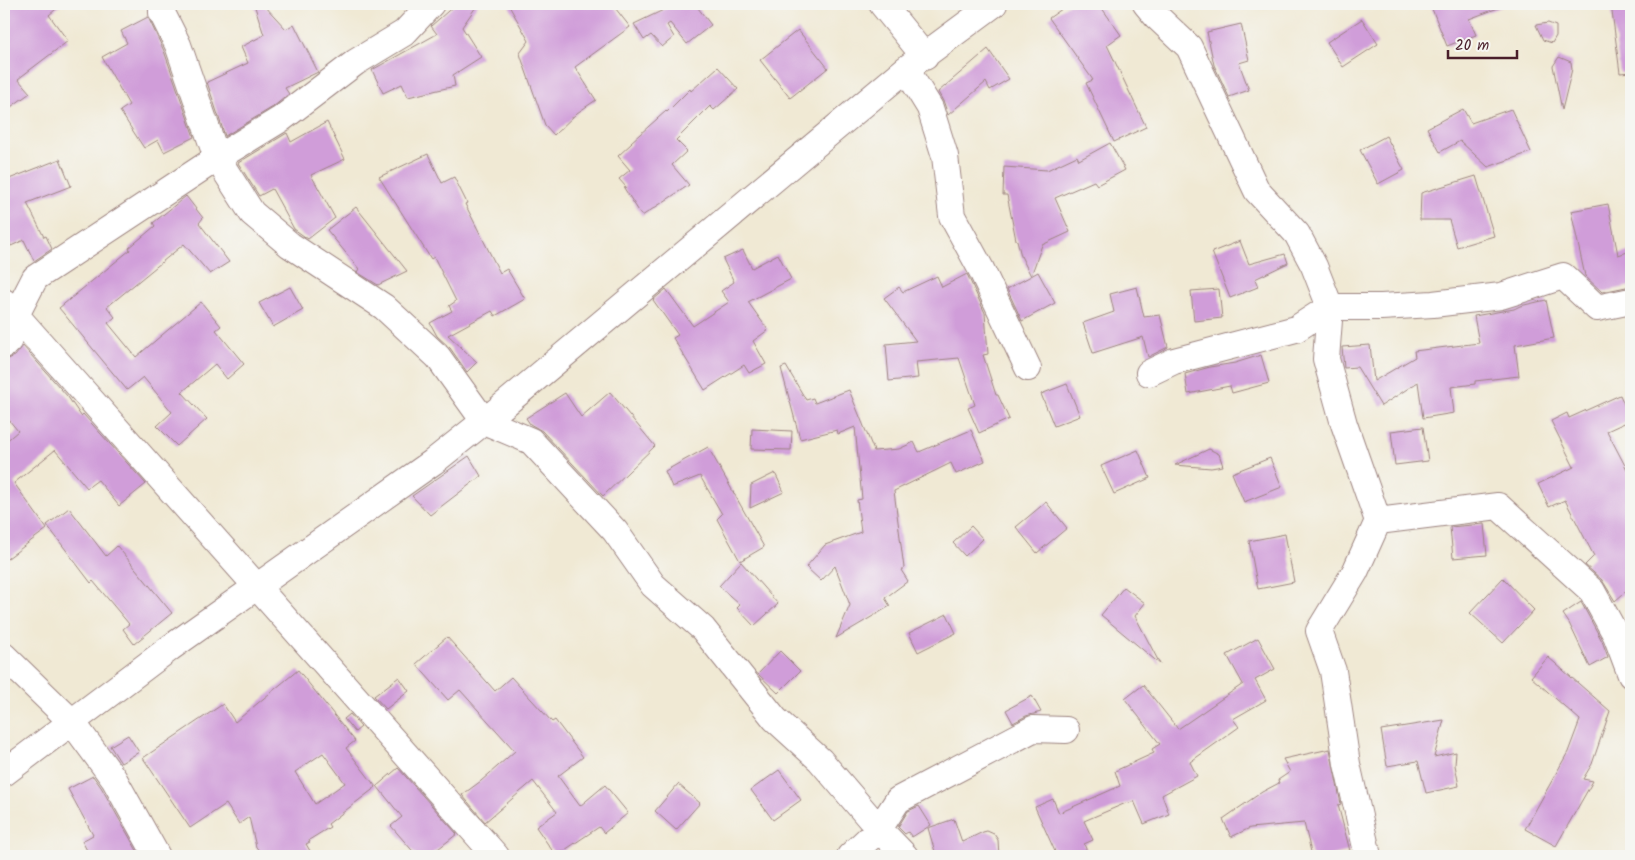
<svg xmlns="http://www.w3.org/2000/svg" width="1635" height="860" font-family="Kalam,sans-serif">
<rect width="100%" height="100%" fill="#f6f6f2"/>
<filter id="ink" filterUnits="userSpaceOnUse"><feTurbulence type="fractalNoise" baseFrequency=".02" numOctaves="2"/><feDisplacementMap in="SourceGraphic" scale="10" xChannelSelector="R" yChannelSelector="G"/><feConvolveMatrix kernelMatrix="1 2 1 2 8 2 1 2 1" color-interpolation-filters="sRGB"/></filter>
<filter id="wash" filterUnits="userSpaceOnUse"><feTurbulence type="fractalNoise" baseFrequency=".0096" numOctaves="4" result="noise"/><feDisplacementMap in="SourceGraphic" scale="20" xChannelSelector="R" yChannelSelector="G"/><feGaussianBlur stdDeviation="1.12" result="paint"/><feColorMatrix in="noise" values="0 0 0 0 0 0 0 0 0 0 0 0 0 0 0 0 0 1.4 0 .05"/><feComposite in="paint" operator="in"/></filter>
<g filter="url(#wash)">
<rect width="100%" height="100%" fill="#f0e9d4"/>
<g id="blocks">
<path fill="#d09dd9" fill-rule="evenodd" d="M4,4h58l-13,11 19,26 -50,38 12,14 -26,19z
M254,4h9l23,25 8,-5 24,48 -33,16 4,6 -16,13 -48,29 -18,-54 41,-19 -7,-16 23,-12z
M456,4h22l-16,23 19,30 -28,18 2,11 -47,11 -6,-13 -19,9 -11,-23 65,-36 -6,-8z
M508,4h104l18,23 -55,40 21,33 -19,13 -23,22 -9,-10 -24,-68 -1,-4 9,-12z
M676,4h9l2,3 5,-3h3l16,21 -24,19 -17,-21 -3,2 7,12 -12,10 -11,-12 -7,5 -10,-16z
M1069,4h30l22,31 -14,10 39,82 -32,15 -28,-59 7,-3 -44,-62z
M1430,4h76v1l-37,14 7,16 -29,11z
M1611,4h20v68l-11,1z
M148,17l16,34 30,86 -30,15 -6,-12 -14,8 -24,-37 9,-6 -27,-48 25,-14 -6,-12z
M1362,19l16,25 -35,23 -16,-25z
M1548,23l8,3v10l-4,7 -9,-3 -7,-15z
M1241,24l8,36 -10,3 10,27 -20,7 -15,-32 -7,-33z
M798,30l30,38 -38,30 -30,-38z
M988,49l21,30 -19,11 -4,-8 -38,33 -4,-12 -6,-11z
M1559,57l12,5 1,7 -10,41 -9,-44z
M718,67l20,22 -24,21 -4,-4 -34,34 11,11 -15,14 17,20 -47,31 -18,-28 2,-1 -7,-8 11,-9 -12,-14 14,-13 -1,-1 35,-31 1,1 23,-23 1,2z
M1463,109l8,14 40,-14 20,43 -43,15 -28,-26 -20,11 -13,-24z
M327,122l18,37 -34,16 24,43 -27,21 -14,-10 -22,-40 -13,7 -21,-33 49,-30 4,9z
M1386,136l18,34 -26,14 -18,-34z
M1110,143l15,27 -28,15 -3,-4 -39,17 15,34 -28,13 -11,31 7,-4 17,31 -33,18 -15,-32 24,-13 -10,-20 -4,-16h-1l-9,-45h-4l1,-28 43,3 30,-14 2,4z
M428,154l14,29 12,-6 13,26 -2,1 35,69 7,-4 18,30 -30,17 -3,-5 -44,24 29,27 -10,10 -17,-24 -13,-12 -7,-13 22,-12 -3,-5 7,-5 -22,-44 -3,2 -52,-82z
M60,159l11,27 -44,17 17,34 2,-1 6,13 -18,12 -10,-21 -13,6 -7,-15v-50z
M1476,176l18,60 -37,11 -8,-27h-29l1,-27z
M186,196l17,22 -4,5 30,39 -19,12 -26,-30 -77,63 8,10 -7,6 28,34 65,-55 20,24 -5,4 28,34 -17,15 -12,-15 -33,28 25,27 -30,27 -20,-20 15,-14 -29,-35 -16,13 -68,-82 71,-58 -1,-2 26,-22 -2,-3z
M1608,204l10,51 13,-4v35l-29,6 -17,-16 -14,-65z
M356,207l51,64 -29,14 -21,-13 2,-3 -32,-39z
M1240,241l9,23 36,-10 3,9 -33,16 3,8 -28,11 -18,-46z
M743,250l9,18 26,-14 13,25 -43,23 20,28 -15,11 13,23 -17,9 -5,-8 -39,25 -32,-52 5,-3 -25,-35 13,-11 27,37 36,-24 -8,-11 13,-9 -11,-23z
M967,274l18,39 3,41 -5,1 13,40h2l11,24 -30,14 -11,-25 7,-3 -16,-47 -43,4 2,16 -29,3 -3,-37 30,-3 -32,-43 15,-11 4,5 34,-16 5,11z
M290,287l13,23 -30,17 -14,-24z
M1137,287l7,30 16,-2 8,32 -20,10 -5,-20 -50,16 -10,-30 31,-11 -4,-18z
M1219,289l3,29 -28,3 -3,-30z
M1546,300l8,38 -39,7 4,31 -44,5v3l-24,3 3,26 -31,5 -5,-36 -37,24 -24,-39 -13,1 -2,-21 28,-2 4,36 41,-24 -1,-6 65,-8 -5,-27 40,-7 6,-3z
M23,346l45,51 13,19 2,-2 63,70 -27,22 -21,-26 -11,8 -32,-38 -41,33 33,46 -43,32v-118l14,-12 -14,-17v-54l4,-1 7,-3z
M1261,355l8,28 -37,10 -2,-7 -42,8 -3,-20 25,-7 25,-4z
M786,366l20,34 7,-2 2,5 34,-13 25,61 25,-2 15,-7 5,10 52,-22 14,31 -29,13 -5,-11 -57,28 10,77 -3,2 7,11 -23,17 5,8 -54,32 14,-33 -15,-39 -14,15 -15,-14 19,-22 36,-13 -4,-32 5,-1 -7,-72 -17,7 -1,-4 -37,9 -19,-71z
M1067,384l13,32 -26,10 -13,-32z
M610,392l45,54 -52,50 -61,-65 -12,-7 -4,-6 39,-25 16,24z
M1620,395l11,25 -24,11 24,46v110l-16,14 -13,-21 -17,-15 9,-9 -29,-56 -16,7 -11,-23 36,-17 -23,-46 16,-8 2,5z
M1423,427l5,34 -33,4 -4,-34z
M752,429l40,2 -1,19 -40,-1z
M708,447l56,100 -24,14 -23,-42 5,-5 -22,-38 -28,11 -7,-16z
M1209,449l10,5 4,12 -12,2 -36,-3z
M1138,450l12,28 -36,16 -13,-28z
M469,456l12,20 -51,39 -18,-19z
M1270,458l12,29 -38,15 -12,-29z
M775,473l9,19 -34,16 1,-23z
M1046,502l21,26 -30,25 -21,-26z
M69,508l37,48 11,-10 55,67 -38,31 -11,-15 6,-5 -36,-43 -2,2 -44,-58z
M1484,524l3,31 -34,3 -3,-31z
M971,526l12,13 -18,17 -12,-13z
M1285,534l9,48 -36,7 -9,-48z
M741,562l37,42 -24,22 -17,-18 3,-3 -21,-19z
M1503,578l31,32 -31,33 -33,-30z
M1124,587l21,16 -10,13 25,48 -59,-49z
M1581,602l21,39 6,16 -18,10 -21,-44 -6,-9z
M947,614l9,19 -38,19 -9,-19z
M447,637l48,54 16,-14 41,45 3,-2 28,37 -25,19 22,30 25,-21 23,28 -24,20 -5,-6 -43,29 -20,-29 21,-15 -24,-31 -48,41 -23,-27 19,-14 34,-30 -55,-61 -12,10 -32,-36z
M1258,638l17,31 -20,11 11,20 -33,19 6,8 -49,35 7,14 -35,19 7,19 -25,10 -10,-23 -7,3 -1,-1 -42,18 9,19 -9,4 5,12h-32l-22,-49 18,-8 6,14 61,-27 -5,-15 39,-18 -2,-4 8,-5 -35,-45 18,-14 35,44 65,-45 -16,-29z
M780,651l20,20 -22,22 -20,-19z
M1548,657l62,54 -18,53 -9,15 10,2 -37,65 -31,-17 43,-77 12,-32 -49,-43z
M298,670l57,71 -9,7 30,39 -48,37 2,3 -21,13 1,2 -4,2 7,12h-49l-8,-9 -7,-30 -10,7 -13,-20 -36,24 -47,-70 80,-54 12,18zM323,753l22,30 -30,21 -20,-32z
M399,677l10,14 -23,18 -12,-13z
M1032,696l9,16 -15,4 -13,7 -7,-13z
M350,714l11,13 -6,5 -11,-13z
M1444,720l-10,37 22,-5 -1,13 4,21 -33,7 -8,-32 -31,5 -6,-36z
M128,735l11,17 -18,11 -11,-17z
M1330,749l11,55 -3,1 12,46 -21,5h-17l-8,-33 -54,5 -19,9 -8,-18 39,-27 17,-9 -1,-3 12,-8 -7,-13z
M398,768l59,66 -28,22h-12l-26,-30 11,-9 -25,-31z
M779,770l22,30 -28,20 -22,-30z
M93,776l8,11 39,69h-50l-8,-15 11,-6 -25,-46z
M678,784l22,19 -24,27 -21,-19z
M919,806l12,19 -19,12 -4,-5 -3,2 -7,-7 10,-16z
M954,819l8,23 21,-10 4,-1 7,3 4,6 1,16h-65l2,-1 -8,-27z"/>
</g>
</g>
<g filter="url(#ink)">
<use href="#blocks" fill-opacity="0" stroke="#9d8480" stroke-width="1"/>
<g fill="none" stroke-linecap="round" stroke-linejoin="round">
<g stroke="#9d8480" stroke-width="28">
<path id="street" d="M162,4v9l16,32 39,113 35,55 38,32 94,62 54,50 46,64 47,20 84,90 38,54 50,44 72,90 45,41 59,69 26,27
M882,4l43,53
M1146,4l10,12 33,31 68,144 40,43 17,32 16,41 -4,52 18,65 34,97
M906,69l24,39 15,48 7,60 29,53 47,99
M4,302l492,554
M4,345l5,-5 7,-25 19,-37 182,-120 64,-39 75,-57 48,-29 27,-29
M1149,373l25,-12 122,-32 34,-22h51l52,-3 68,-8 62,-20 34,32 34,-7
M4,656l68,66 42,57 43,77
M4,773l166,-125 263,-186 59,-47 414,-346 88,-65
M850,856l29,-27 19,-29 135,-71 33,1
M1368,856l-21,-92 -14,-93 -14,-40 36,-59 23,-51 120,-15 94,85 24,44 15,40"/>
</g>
<use href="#street" stroke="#fff" stroke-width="26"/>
</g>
</g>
<rect width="1635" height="860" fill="none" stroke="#f6f6f2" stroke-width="20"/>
<path d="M1448 50v8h69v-8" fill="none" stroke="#4a1f2b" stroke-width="2.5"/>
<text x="1455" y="50" font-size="15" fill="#4a1f2b" stroke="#f6f6f2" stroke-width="4" paint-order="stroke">20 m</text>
</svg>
